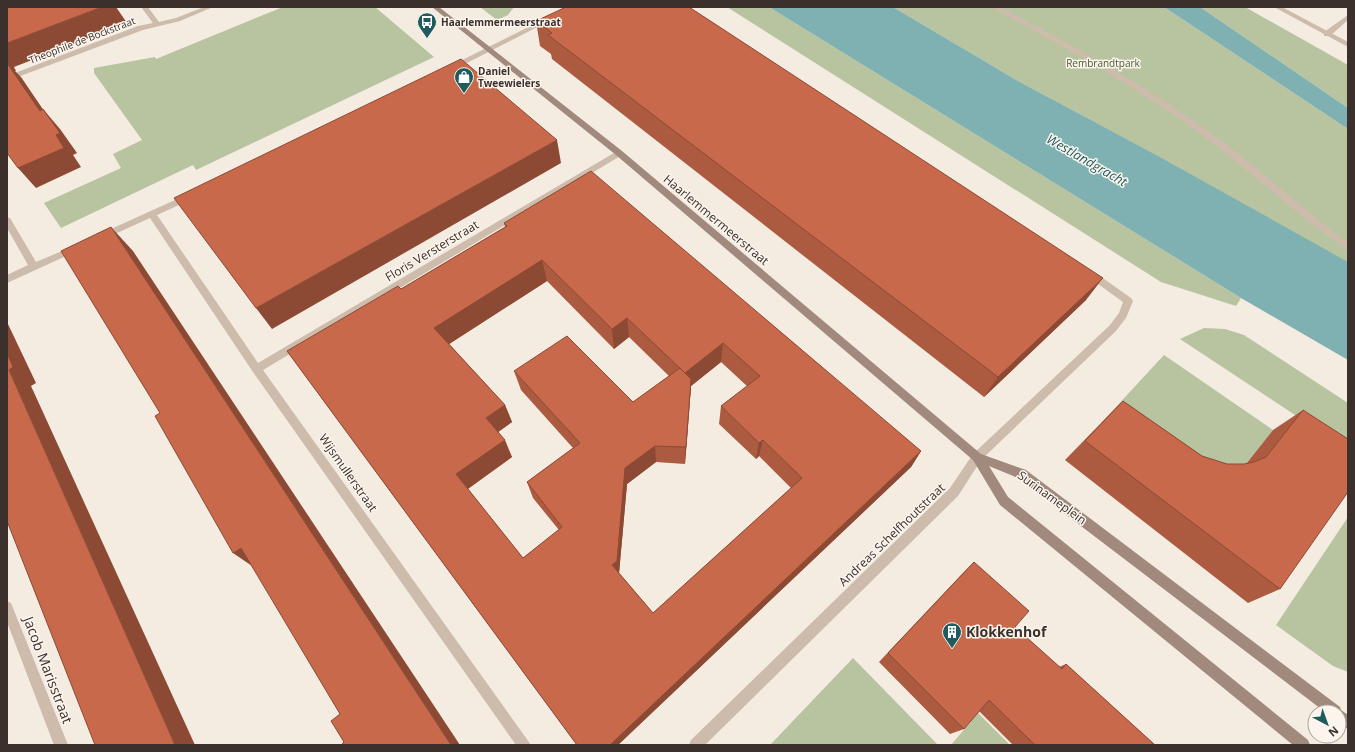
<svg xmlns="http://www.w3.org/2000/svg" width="1355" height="752" font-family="'Open Sans',sans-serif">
<rect width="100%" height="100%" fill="#f4ebe1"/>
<path fill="#b8c4a0" d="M283,7h92l59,50 -238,113 -3,-5 -132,63 -17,-25 77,-35 -8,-14 29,-14 -48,-67v-5l61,-11 1,2z
M480,7h34l-6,8 -11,5z
M727,7h42l472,291 -5,8 -75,-24z
M893,7h271l184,122v134l-183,-103 -147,-79z
M1200,7h45l103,58v43z
M1204,328l21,1 19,6 104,68v47l-168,-111z
M1164,355l109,75 -36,45 -135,-53z
M1348,517v155l-15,-6 -57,-41z
M853,658l85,87h-168z
M978,713l32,32h-59z"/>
<path fill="#7fb0b2" d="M769,7h124l125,74 142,76 188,105v98l-107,-62z
M1164,7h36l148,101v21z"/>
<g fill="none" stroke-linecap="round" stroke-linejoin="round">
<path fill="#cdbbac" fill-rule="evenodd" d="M992,7h8c72,38 143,77 208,124 49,35 92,76 140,112v8l-39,-29 -87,-72 -43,-32 -78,-50z
M1348,15v5l-18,16h-6v-4z"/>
<path fill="#cdbbac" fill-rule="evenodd" d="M141,7h7l11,15 17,-4 28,-11h9l-33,14 -37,9 -136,51v-5l131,-50 15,-3z
M569,7h8l-122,62h-3l-4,-2z
M1274,7h8l66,35v5z
M619,150l4,3 -1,2 -359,215 268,375h-15l-263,-373 -103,-154 -44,20h-6l-1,-2 1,-2 86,-39h6l1,2 -1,2 -35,16 101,148z
M7,217l3,1 26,44 38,-16 4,3 -1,2 -70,32v-8l21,-10 -21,-37z
M1090,269l41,29 2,3 -7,17 -10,13 -135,129 -23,36 -253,249h-16l2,-5 259,-252 23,-34 137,-129 9,-12 4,-11 -36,-26 -2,-3z
M7,601l4,2 57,142h-14l-47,-123z"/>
<path fill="#a18a7d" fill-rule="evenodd" d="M432,7h7l183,144 359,303 45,16 314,237 1,3 7,5v14l-9,-5v-12h-14l-307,-234 -29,-12 19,31 300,243 2,5h-17l-293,-240 -27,-45 -357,-305z"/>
</g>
<path fill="#ac5a40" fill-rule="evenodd" d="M536,21l550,279 -102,97 -432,-338 -1,-5 -11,-8z
M504,223l417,228 -10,16 -293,278h-41l-290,-394 114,-62 104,-62zM547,281l67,68 15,-12 40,39 -36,26 -119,-31 7,19 52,58 -46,34 6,16 26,32 -36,28 -55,-69 44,-32 -14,-25 14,-10 -7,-17 -56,-61zM721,362l26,24 -26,20 -2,18 37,35 3,-3 32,32 -138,125 -34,-40 8,-89 29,-22 29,2 6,-78z
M1123,401l79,55 25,8h19l27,-34 30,-20 -23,179 -32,14 -183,-143 37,-38z
M974,562l41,65 44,40 7,-3 89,81h-142l-34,-34 -15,18 -14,5 -71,-72 83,-88z"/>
<path fill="#8c4a34" d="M102,7h14l11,16 -113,44 2,4h-1l6,6 36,53 -50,-55v-32z
M43,109l17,20 17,24 -4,2 8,12 -45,21 -18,-20 38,-33z
M557,140l4,23 -289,166 -16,-21z
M111,227l22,24 327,494h-9z
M542,260l5,21 -104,67 -9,-20z
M1103,278l-17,22 -102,97 14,-20z
M627,318l2,19 -15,12 -2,-20z
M7,322l29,61 -5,3 164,359h-20l-166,-375 -2,-17z
M723,343l-2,19 -30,24 -6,78v-91z
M505,405l7,17 -18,13 -8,-17z
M505,440l7,17 -46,33 -10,-16z
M763,440l-4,16 -3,3 3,-16z
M655,446l1,16 -29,22 -8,90 -7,-9 13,-97z
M921,451l-10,16 -293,278h-8z
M241,548l14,20 -22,-15z"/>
<path fill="#c8694b" stroke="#8c4a34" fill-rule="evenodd" d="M7,7h95l-95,36z
M566,7h123l414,271 -105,99 -450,-342 4,-2 -16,-12z
M461,59l96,81 -301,168 -82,-110z
M7,63l33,48 3,-2 17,24 -4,2 8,13 -46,20 -11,-15z
M591,171l330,280 -311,294h-33l-290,-394 111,-65 3,3 106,-63 -3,-3zM542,260l70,69 15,-11 58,55 38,-30 37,33 -39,30 38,37 4,-3 39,38 -149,135 -41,-48 5,-4 8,-93 30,-22 31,1 5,-68 -11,-11 -47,34 -66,-66 -53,35 66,72 -53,39 35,45 -39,31 -67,-84 49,-34 -19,-22 19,-13 -71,-77z
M111,227l340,518h-110l3,-3 -13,-21 9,-7 -99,-166 -8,5 -78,-137 5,-3 -99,-162z
M7,353l6,14 -4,3 166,375h-80l-88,-224z
M1123,401l79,55 25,8h17l10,-2 12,-5 37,-47 45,29v53l-68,97 -195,-148z
M974,562l55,49 -14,16 47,42 4,-5 89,81h-120l-46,-45 -25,29 -76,-76z"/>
<defs>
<g id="bus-pin" transform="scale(1)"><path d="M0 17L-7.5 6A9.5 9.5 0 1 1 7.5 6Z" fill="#1f5a5e" stroke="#fbf5ee"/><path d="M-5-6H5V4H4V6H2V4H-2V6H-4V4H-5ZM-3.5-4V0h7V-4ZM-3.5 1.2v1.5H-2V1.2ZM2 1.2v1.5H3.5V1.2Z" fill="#fff"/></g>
<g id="shop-pin" transform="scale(1)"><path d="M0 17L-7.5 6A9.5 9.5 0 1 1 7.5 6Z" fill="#1f5a5e" stroke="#fbf5ee"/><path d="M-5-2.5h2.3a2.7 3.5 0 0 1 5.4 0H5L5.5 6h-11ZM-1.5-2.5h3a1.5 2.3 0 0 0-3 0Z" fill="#fff"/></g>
<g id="building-pin" transform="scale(1)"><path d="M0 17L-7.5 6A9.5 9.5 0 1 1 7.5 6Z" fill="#1f5a5e" stroke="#fbf5ee"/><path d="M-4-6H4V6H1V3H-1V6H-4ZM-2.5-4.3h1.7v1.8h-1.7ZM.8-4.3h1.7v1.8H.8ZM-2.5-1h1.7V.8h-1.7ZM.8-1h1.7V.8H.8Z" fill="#fff"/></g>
</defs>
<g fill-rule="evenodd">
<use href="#bus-pin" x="427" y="22"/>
<use href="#shop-pin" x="464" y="77"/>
<use href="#building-pin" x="952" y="632"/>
</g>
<g text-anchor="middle" stroke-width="3" stroke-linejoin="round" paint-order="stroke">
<g font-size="10" font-weight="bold" fill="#3b302b" stroke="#fbf5ee" text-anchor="start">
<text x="441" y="26">Haarlemmermeerstraat</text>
<text x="478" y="75">Daniel<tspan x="478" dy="12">Tweewielers</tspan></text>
</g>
<g font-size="10" fill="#3b302b" stroke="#fbf5ee">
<text transform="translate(82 40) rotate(-21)" y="4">Theophile de Bockstraat</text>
</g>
<g font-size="10" fill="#4a5a2e" stroke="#fbf5ee">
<text x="1103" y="67">Rembrandtpark</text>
</g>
<g font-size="12" fill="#3b302b" stroke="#fbf5ee">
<text transform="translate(716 220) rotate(40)" y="4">Haarlemmermeerstraat</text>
<text transform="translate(432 251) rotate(-31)" y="4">Floris Versterstraat</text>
<text transform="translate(348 473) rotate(55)" y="4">Wijsmullerstraat</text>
<text transform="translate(1052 498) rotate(36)" y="4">Surinameplein</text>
<text transform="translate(892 535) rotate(-44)" y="4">Andreas Schelfhoutstraat</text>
</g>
<g font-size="13" font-style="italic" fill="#1f5a5e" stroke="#fbf5ee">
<text transform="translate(1087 160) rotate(30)" y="5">Westlandgracht</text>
</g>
<g font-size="14" font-weight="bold" fill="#3b302b" stroke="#fbf5ee" text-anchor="start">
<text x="966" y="637">Klokkenhof</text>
</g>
<g font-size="14" fill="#3b302b" stroke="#fbf5ee">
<text transform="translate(48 670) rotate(69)" y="5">Jacob Marisstraat</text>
</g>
</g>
<rect width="1355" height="752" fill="none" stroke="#3b302b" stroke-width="16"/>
<g transform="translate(1327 724) rotate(139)"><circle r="19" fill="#fbf5ee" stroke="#aea6a0"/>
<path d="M0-3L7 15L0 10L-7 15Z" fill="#1f5a5e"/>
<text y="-6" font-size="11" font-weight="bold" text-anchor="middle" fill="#3b302b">N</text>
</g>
</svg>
